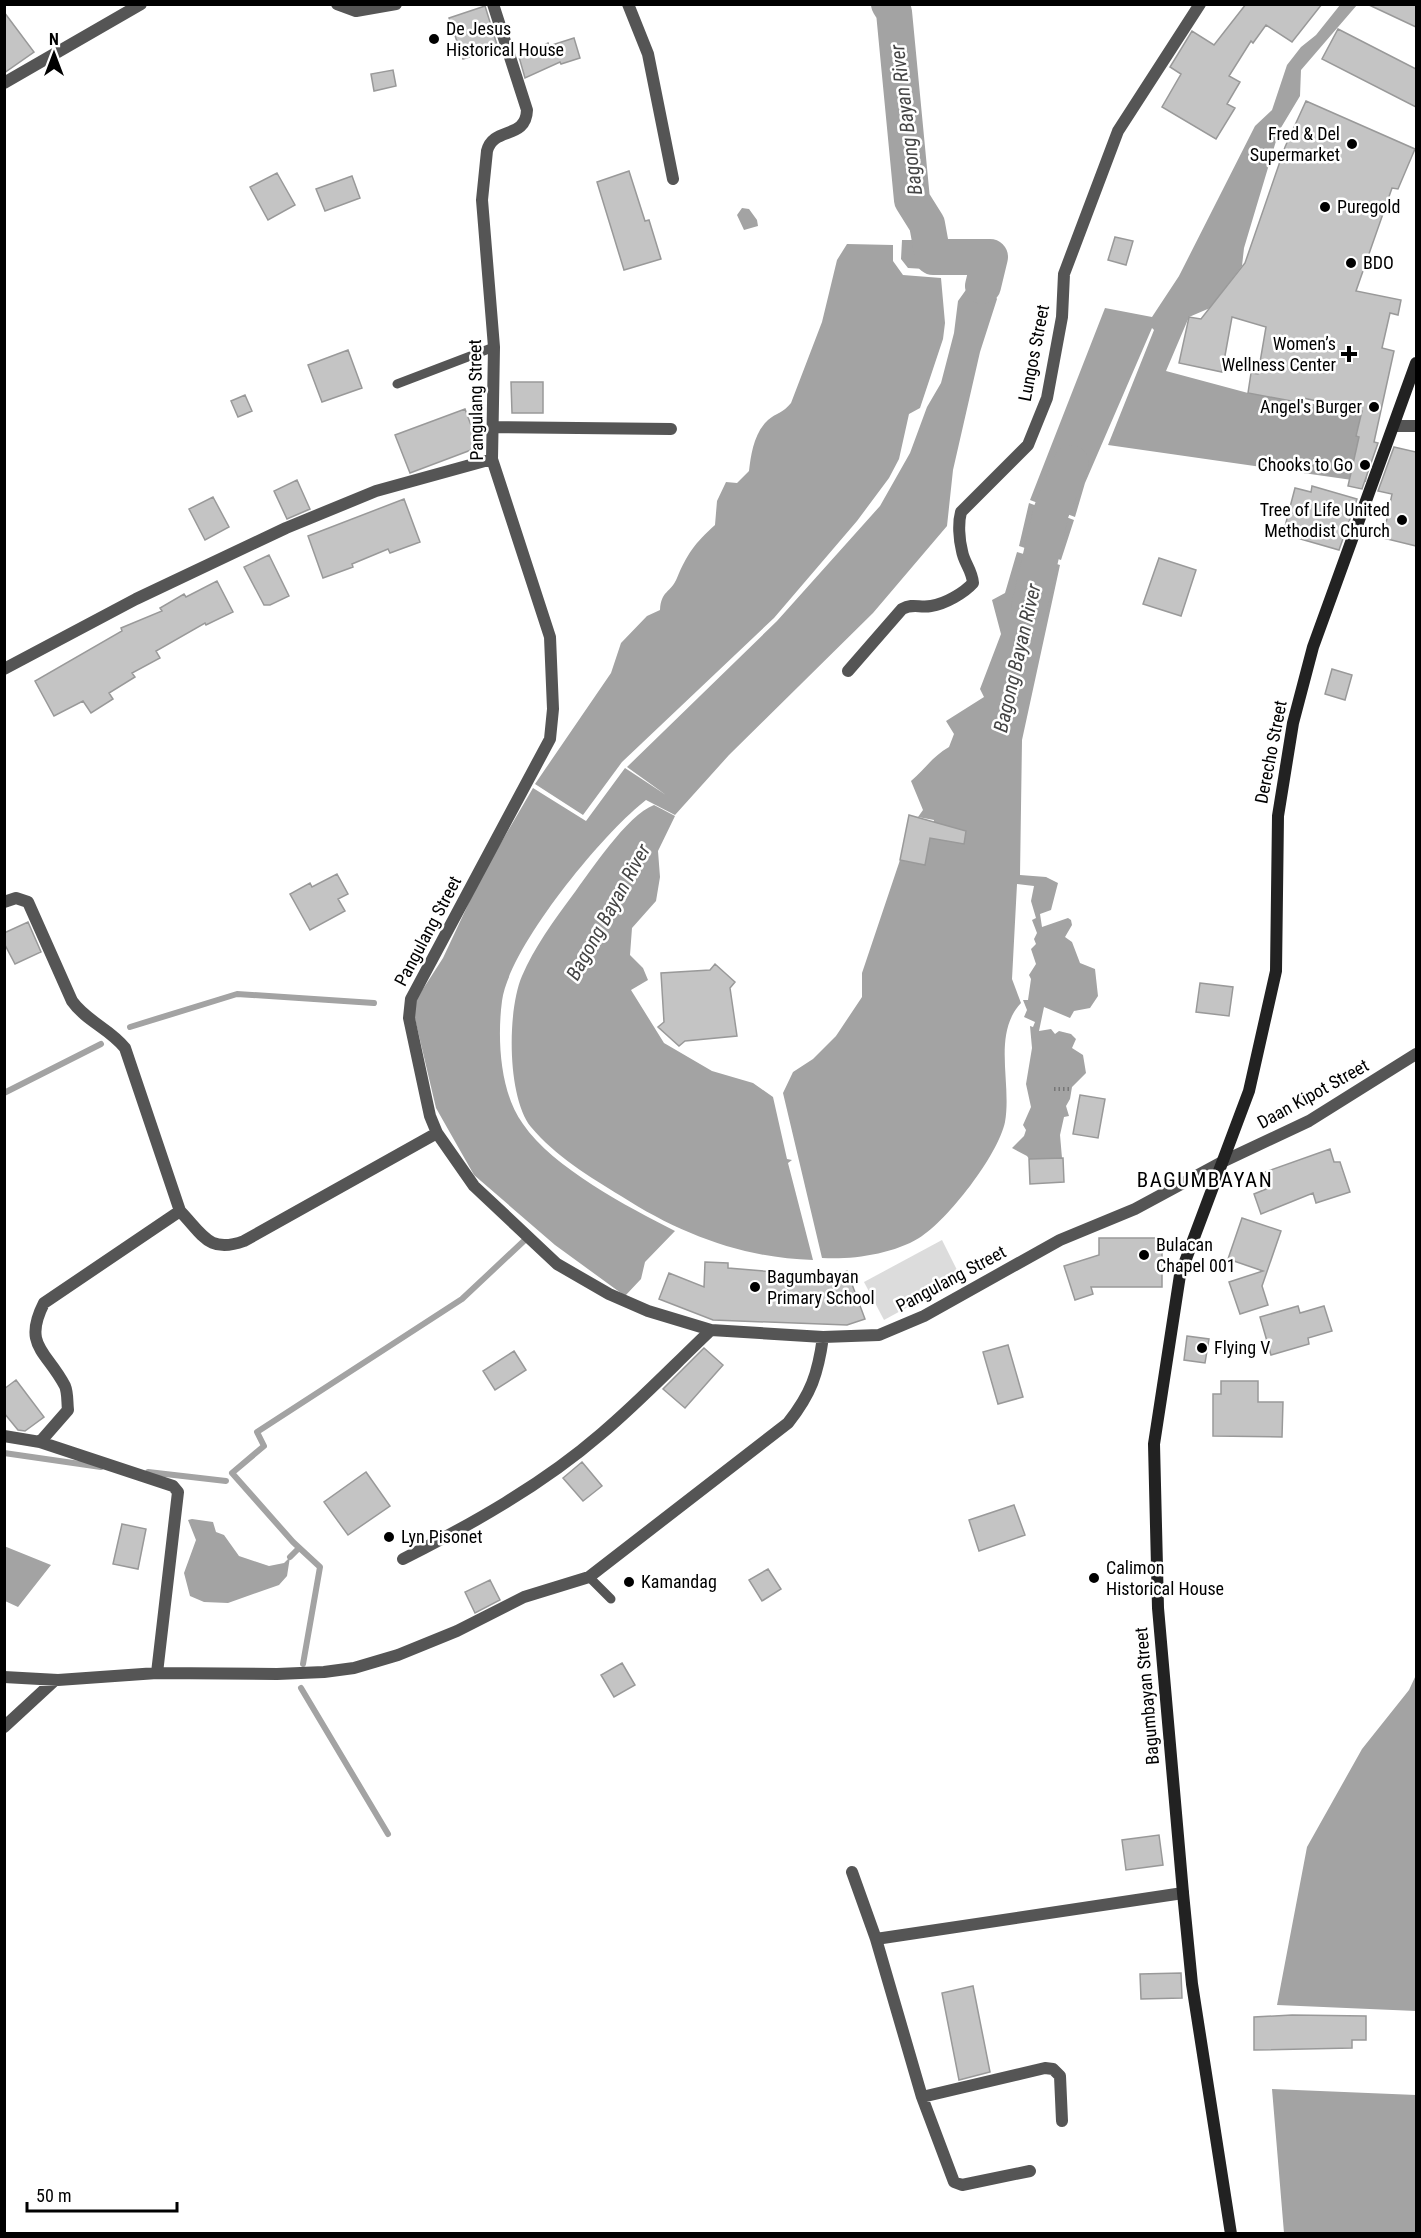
<svg xmlns="http://www.w3.org/2000/svg" width="1421" height="2238" font-family="'Roboto Condensed',sans-serif">
<rect width="100%" height="100%" fill="#fff"/>
<path fill="#dcdcdc" d="M942,1240l19,38 -77,42 -20,-38z"/>
<path fill="#a3a3a3" d="M1340,5h17l-56,65 -1,26 -21,35 -35,117 -2,18 -32,42 -21,9 -23,54 82,22 114,19 -6,23 3,2 9,35 -2,10 -258,-37 46,-115 -2,-2 -67,155 -10,34 -45,-17 75,-192 47,9 27,-41 76,-150 17,-16 15,-45 14,-18 15,-12z
M742,208l7,1 8,11 1,6 -14,4 -7,-15z
M902,240h40l8,19 -8,11 -34,-2 -7,-9z
M847,244l46,1v16l10,14 38,3 4,45 -2,16 -23,69 -11,6 -10,45 -10,19 -32,43 -83,97 -152,144 -39,53 -48,-31 76,-111 10,-30 26,-27 13,-6c1,-20 11,-17 17,-32 10,-24 18,-35 38,-53l2,-24 9,-19 11,1 12,-12c2,-17 5,-38 19,-51 8,-7 15,-7 23,-17l31,-81 15,-62z
M978,244l16,6 -5,32 8,17 -17,53 -27,118 -6,56 -74,87 -144,142 -54,60 -29,-15c-43,33 -137,147 -144,201 -5,38 -2,92 21,123 30,44 105,83 152,107l-30,31 -4,17 -16,17 -70,-51 -81,-70 -38,-67 -24,-102 31,-48 38,-81 52,-89 53,33 39,-53 41,27 -39,-28 150,-146 103,-115 30,-53 17,-46 14,-24 13,-50 4,-32 25,-35 -11,-8z
M1029,503l45,17 -13,40 -42,-14z
M1017,552l43,13 -38,175 -2,135 26,2 12,6 -7,27 -11,4 2,13 26,-9 3,2 1,5 -7,12 7,5 8,21 15,6 3,27 -8,12 -16,3 -4,7 -26,-11 -5,24 12,-2 4,5 4,-3 12,3 5,5 -4,9 11,7 3,18 -14,14 -2,12 -4,7 3,10 -5,1 -4,18 2,23 -33,1 -2,-3 -15,-8 12,-12 2,-6 -3,-5 8,-18 -5,-23 6,-36 -2,-22 3,1 2,-5 -11,-5 3,-7 -4,-10h5l3,-21 -2,-4 7,-11 -5,-15 5,-5 -2,-5 3,-6 -5,-13 4,-2 -5,-17 3,-15 -17,-2 -5,95 9,24c-29,31 -9,80 -16,119 -7,33 -57,98 -86,116 -26,16 -67,22 -97,20l-39,-165 10,-21 20,-13 23,-23 26,-39v-24l38,-113 24,5 10,-45 -16,-3 5,-7 -12,-29c14,-12 22,-25 38,-34l5,-13 -8,-13 38,-24 -4,-8 21,-55 -9,-34 13,-7z
M654,805l21,11 -17,35 2,26 -4,24 -24,27 -2,27 13,13 5,12 -17,10 33,53 48,28 41,12 20,14 14,62 5,1 -4,3 25,97c-70,-2 -133,-26 -192,-64 -31,-19 -66,-40 -90,-69 -24,-30 -24,-116 -9,-151 12,-28 32,-56 50,-80 18,-24 55,-81 82,-91z
M192,1519l21,3 3,10 8,3 15,21 30,10 15,-3 6,-6 -3,19 -8,9 -51,18 -24,-1 -14,-6 -6,-23 12,-33 -8,-20z
M4,1546l47,19 -33,42 -13,-6z
M1416,1675v336l-139,-6 30,-158 55,-98 47,-59z
M1272,2089l144,6v138h-132z"/>
<g fill="none" stroke-linecap="round" stroke-linejoin="round">
<path stroke="#a3a3a3" stroke-width="6" d="M130,1027l107,-33 137,9
M4,1093l97,-49
M4,1453l97,14
M148,1472l78,9
M290,1557l9,-9
M303,1664l17,-97 -27,-25 -61,-69 32,-27 -7,-14 205,-133 65,-61
M301,1688l87,146"/>
<path stroke="#a3a3a3" stroke-width="36" d="M889,4l5,8 18,188 15,24 6,33h57l-7,29
M1029,608l22,-96 20,-49"/>
</g>
<path fill="#c4c4c4" stroke="#999" stroke-width="1.5" d="M1246,4h76l-30,38 -26,-17 -13,18 -2,-2 -22,35 11,6 -13,22 8,4 -19,31 -54,-32 19,-33 -11,-7 22,-36 22,14z
M1367,4h49v23z
M485,6l13,42 -35,11 -14,-41z
M4,12l30,40 -30,21z
M1338,29l78,40v38l-94,-48z
M574,38l6,20 -19,6 -1,-2 -35,16 -6,-21 29,-14 1,3z
M393,70l3,16 -22,5 -3,-17z
M1306,101l109,48 -17,40 -6,-1 -36,103 45,9 -3,15 -8,-2 -8,35 12,3 -20,91 4,1 -16,46 -14,-3 11,-49 -3,-1 6,-25 -59,-13 -1,5 -54,-10 3,-20 7,1 8,-47 -34,-10 -10,55 -43,-9 10,-46 12,2 44,-56 40,-116z
M629,171l16,50 4,-1 12,39 -37,11 -27,-88z
M277,173l18,32 -27,15 -18,-33z
M352,176l8,22 -35,13 -9,-22z
M1115,237l18,4 -7,24 -18,-5z
M348,350l14,38 -40,14 -14,-37z
M511,382h32v31h-31z
M245,395l7,16 -14,6 -7,-16z
M465,409l14,38 -69,26 -15,-38z
M1394,447l22,5v94l-33,-8 9,-44 -14,-3z
M297,480l13,29 -23,10 -13,-28z
M1312,486l45,13 -18,51 -56,-16 12,-46 16,4z
M213,497l16,30 -24,13 -16,-31z
M404,499l16,43 -30,11 -2,-4 -36,15 1,3 -30,11 -15,-42z
M269,555l20,41 -19,9h-6l-20,-38z
M1159,558l37,12 -15,46 -38,-12z
M217,581l16,31 -27,13 -1,-2 -49,28 4,7 -28,15 3,4 -26,16 4,6 -22,14 -8,-12 -29,15 -19,-35 87,-50 -1,-3 41,-17 -2,-3 24,-14 2,3z
M1332,669l20,6 -7,25 -20,-6z
M909,815l57,16 -2,13 -34,-6 -5,27 -25,-5z
M337,874l11,20 -10,5 7,12 -35,19 -20,-36 20,-11 2,4z
M28,922l13,30 -26,12 -11,-21v-10z
M715,964l20,18 -5,6 7,48 -52,5 -6,5 -21,-19 6,-5 -3,-49 49,-3z
M1200,983l33,4 -4,29 -33,-4z
M1080,1095l25,4 -7,39 -25,-4z
M1330,1149l4,13h6l10,30 -34,11 -3,-10 -52,21 -7,-20 17,-7 -6,-15z
M1063,1158l1,24 -34,2 -1,-25z
M1242,1218l39,13 -19,55 6,19 -28,9 -11,-32 34,-11 -35,-12z
M1099,1238h63v49h-71l2,7 -18,6 -11,-34 35,-11z
M705,1262l23,1v5l59,5v7l43,-2 17,-7 18,48 -18,6 -134,-5 -54,-21 10,-26 35,14z
M1298,1306l2,7 24,-7 8,25 -24,7 1,6 -38,11 -11,-38z
M1187,1336l22,3 -4,24 -21,-3z
M1008,1345l15,52 -25,7 -15,-52z
M704,1348l19,17 -38,43 -22,-19z
M514,1351l12,19 -31,20 -12,-19z
M16,1380l28,37 -19,14 -7,-1 -14,-17v-24z
M1221,1381h37v21h25l-1,35 -69,-1v-42h8z
M582,1462l20,24 -19,15 -20,-23z
M366,1472l24,34 -42,29 -24,-33z
M1014,1505l11,30 -46,16 -10,-31z
M122,1524l24,5 -8,40 -25,-5z
M768,1569l13,20 -19,12 -13,-21z
M490,1580l10,20 -25,13 -10,-21z
M622,1663l13,22 -21,12 -13,-22z
M1159,1835l4,30 -37,5 -4,-30z
M1181,1973l1,25 -41,1 -1,-25z
M973,1986l17,86 -31,8 -17,-87z
M1292,2015l74,1v24h-14v8l-98,2v-33z"/>
<g fill="none" stroke-linecap="round" stroke-linejoin="round">
<path stroke="#777" stroke-width="4" stroke-dasharray="1.5 3" stroke-linecap="butt" d="M1054,1089h17"/>
<path stroke="#555" stroke-width="9" d="M397,384l97,-37
M589,1577l22,22"/>
<path stroke="#555" stroke-width="12" d="M337,4l19,7 40,-7
M493,4l34,106c-1,30 -34,16 -40,41l-5,49 12,147 -2,112 58,178 3,72 -3,30 -139,260 -2,19 21,98 7,17 37,53 83,78 52,30 39,17 63,19 112,7 56,-2 45,-19 136,-76 75,-31 89,-48 85,-40 107,-67
M628,4l20,50 25,125
M4,83l137,-79
M1395,426h21
M492,427l179,2
M4,669l132,-70 150,-71 90,-37 116,-32
M848,671l54,-62c11,-6 17,-1 29,-3 14,-2 33,-13 42,-23 -1,-13 -9,-20 -11,-32 -3,-12 -4,-28 -1,-39l67,-67 19,-47 15,-81 2,-43 54,-143 82,-127
M4,902l12,-4 12,4 44,99c14,20 38,28 53,47l55,163
M4,1436l36,6 133,44 5,6 -21,181
M40,1442l28,-32c-1,-8 0,-17 -3,-24 -18,-35 -43,-40 -21,-83l136,-92c23,24 29,43 64,30l193,-108
M403,1559c69,-35 139,-74 198,-125 38,-32 73,-69 110,-104
M4,1677l54,3 99,-7 120,1 47,-2 30,-4 44,-13 59,-24 67,-34 65,-20 199,-154c23,-29 30,-49 35,-86
M4,1727l51,-47
M852,1872l24,67 46,158 32,85 8,3 68,-14
M876,1939l307,-46
M922,2097l123,-29 8,1 7,7 2,45"/>
<path stroke="#222" stroke-width="12" d="M1231,2234l-39,-250 -9,-91 -25,-285 -4,-164 26,-169 69,-184 27,-120 2,-155 15,-93 20,-76 103,-284"/>
</g>
<g fill="#000" stroke="#fff" stroke-width="2">
<circle cx="434" cy="39" r="6"/>
<circle cx="1352" cy="144" r="6"/>
<circle cx="1325" cy="207" r="6"/>
<circle cx="1351" cy="263" r="6"/>
<path d="M1346 345h6v6h6v6h-6v6h-6v-6h-6v-6h6z"/>
<circle cx="1374" cy="407" r="6"/>
<circle cx="1365" cy="465" r="6"/>
<circle cx="1402" cy="520" r="6"/>
<circle cx="1144" cy="1255" r="6"/>
<circle cx="755" cy="1287" r="6"/>
<circle cx="1202" cy="1348" r="6"/>
<circle cx="389" cy="1537" r="6"/>
<circle cx="1094" cy="1578" r="6"/>
<circle cx="629" cy="1582" r="6"/>
</g>
<g text-anchor="middle" stroke-width="5" stroke-linejoin="round" paint-order="stroke">
<g font-size="18" fill="#000" stroke="#fff" text-anchor="start">
<text x="446" y="35">De Jesus<tspan x="446" dy="21">Historical House</tspan></text>
<text x="1340" y="140" text-anchor="end">Fred &amp; Del<tspan x="1340" dy="21">Supermarket</tspan></text>
<text x="1337" y="213">Puregold</text>
<text x="1363" y="269">BDO</text>
<text x="1336" y="350" text-anchor="end">Women’s<tspan x="1336" dy="21">Wellness Center</tspan></text>
<text x="1362" y="413" text-anchor="end">Angel's Burger</text>
<text x="1353" y="471" text-anchor="end">Chooks to Go</text>
<text x="1390" y="516" text-anchor="end">Tree of Life United<tspan x="1390" dy="21">Methodist Church</tspan></text>
<text x="1156" y="1251">Bulacan<tspan x="1156" dy="21">Chapel 001</tspan></text>
<text x="767" y="1283">Bagumbayan<tspan x="767" dy="21">Primary School</tspan></text>
<text x="1214" y="1354">Flying V</text>
<text x="401" y="1543">Lyn Pisonet</text>
<text x="1106" y="1574">Calimon<tspan x="1106" dy="21">Historical House</tspan></text>
<text x="641" y="1588">Kamandag</text>
</g>
<g font-size="18" fill="#000" stroke="#fff">
<text transform="translate(1034 353) rotate(-79)" y="6">Lungos Street</text>
<text transform="translate(476 400) rotate(-91)" y="6">Pangulang Street</text>
<text transform="translate(1271 752) rotate(-79)" y="6">Derecho Street</text>
<text transform="translate(428 931) rotate(-62)" y="6">Pangulang Street</text>
<text transform="translate(1313 1094) rotate(-29)" y="6">Daan Kipot Street</text>
<text transform="translate(951 1279) rotate(-28)" y="6">Pangulang Street</text>
<text transform="translate(1147 1696) rotate(-95)" y="6">Bagumbayan Street</text>
</g>
<g font-size="20" font-style="italic" fill="#444" stroke="#fff">
<text transform="translate(906 120) rotate(-97)" y="7">Bagong Bayan River</text>
<text transform="translate(1017 658) rotate(-77)" y="7">Bagong Bayan River</text>
<text transform="translate(608 912) rotate(-61)" y="7">Bagong Bayan River</text>
</g>
<g font-size="21" letter-spacing="1.5" fill="#000" stroke="#fff">
<text x="1205" y="1187">BAGUMBAYAN</text>
</g>
</g>
<rect width="1421" height="2238" fill="none" stroke="#000000" stroke-width="12"/>
<g transform="translate(54 54)" stroke="#ffffff" stroke-width="4.5" paint-order="stroke">
<path d="M0-4.5L10 22L0 15L-10 22Z" fill="#000000"/>
<text y="-9" font-size="16" font-weight="bold" text-anchor="middle" fill="#000000">N</text>
</g>
<path d="M27 2202v9h150v-9" fill="none" stroke="#000000" stroke-width="3"/>
<text x="36" y="2202" font-size="18" fill="#000000" stroke="#ffffff" stroke-width="4.5" paint-order="stroke">50 m</text>
</svg>
